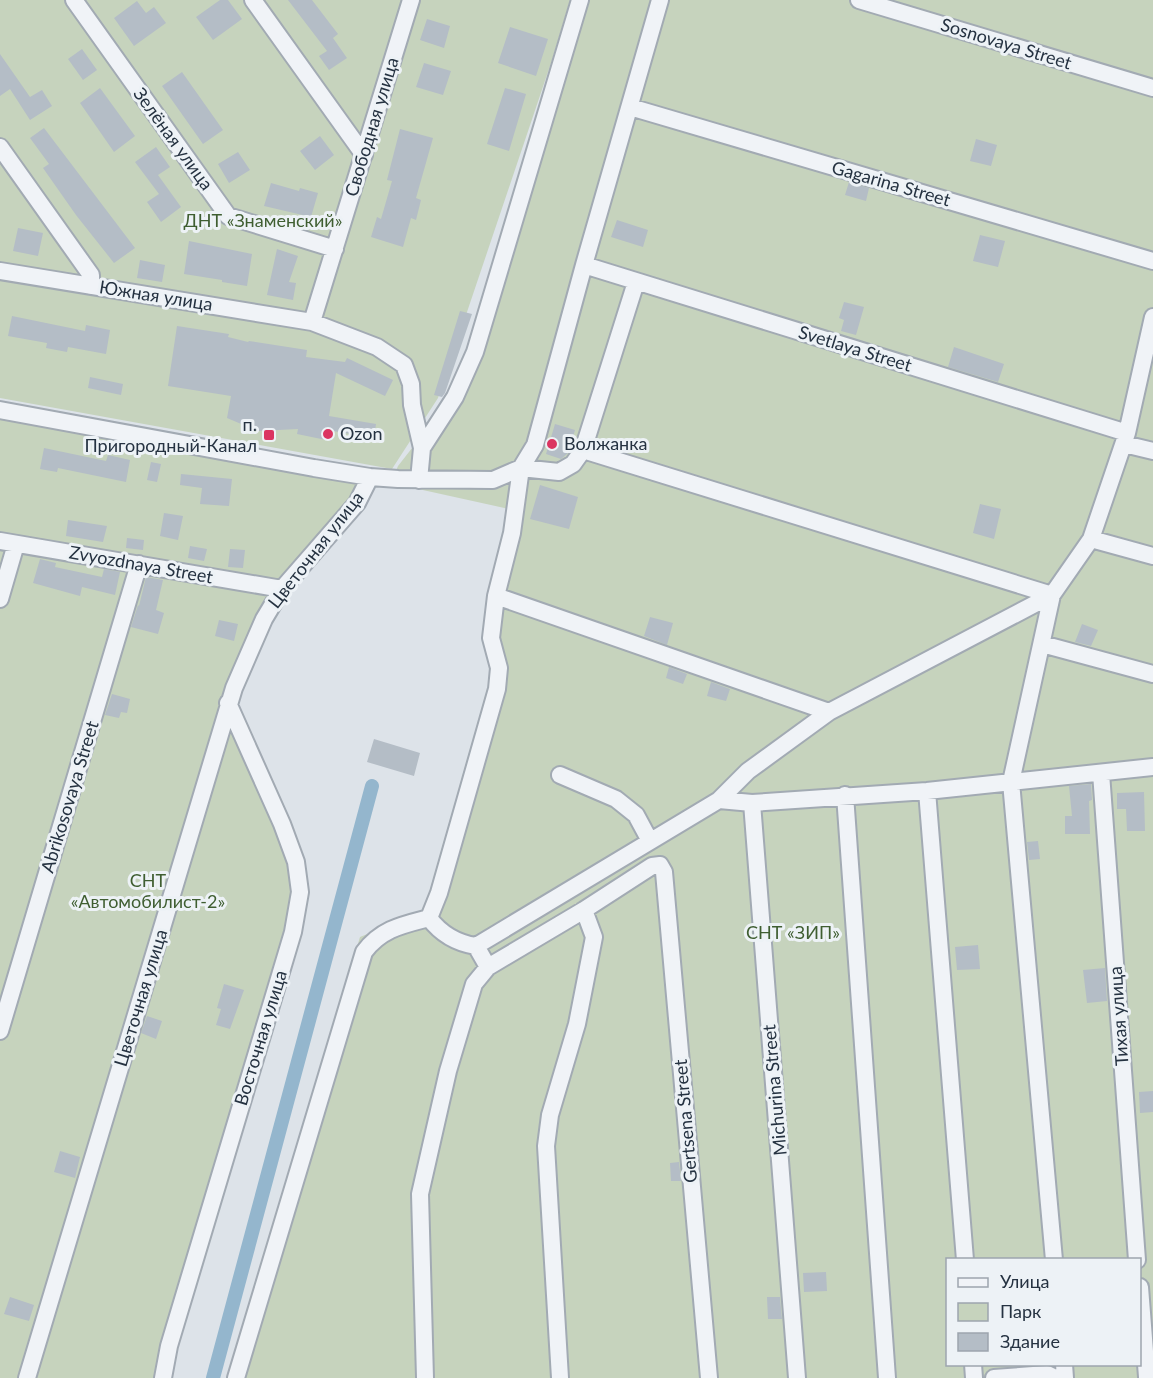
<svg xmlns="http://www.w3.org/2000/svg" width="1153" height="1378" font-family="Lato,sans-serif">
<rect width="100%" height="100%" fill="#dde3e9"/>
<path fill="#c6d3bd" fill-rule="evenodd" d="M0,0h570l-18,60 -114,338 -46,71 -392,-71z
M577,0h576v1378h-924l131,-441 64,-26 68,-239 -8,-49 25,-114 -118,-26 7,-17 47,-60 29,-71zM948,1260h192v104h-192z
M0,410l370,67 -88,112 -54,114 72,189 -137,486h-163z"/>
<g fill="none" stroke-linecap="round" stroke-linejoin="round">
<path stroke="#94b6cd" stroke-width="14" d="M213,1378l159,-592"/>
</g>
<path fill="#b4bdc6" d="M220,0h8l14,19 -29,21 -17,-23z
M288,0h24l26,34 -5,4 14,20 -18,12 -10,-14 8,-5z
M137,1l9,12 8,-6 12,16 -32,23 -20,-28z
M427,19l23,7 -6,22 -24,-8z
M510,27l38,12 -12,37 -38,-13z
M82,49l15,21 -14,10 -15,-21z
M0,54l30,43 12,-7 10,16 -22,14 -20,-31 -10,7z
M424,63l27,8 -8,24 -27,-8z
M182,72l41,58 -20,14 -41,-58z
M100,88l35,48 -21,16 -34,-49z
M505,88l21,6 -17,57 -22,-7z
M44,128l91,120 -21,15 -38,-48 -33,-47 6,-4 -19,-26z
M400,129l33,9 -17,60 5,2 -5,20 -5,-2 -8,29 -32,-10 6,-20 4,2 11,-38 -5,-1z
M320,136l14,19 -19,15 -15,-19z
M976,139l21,6 -6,21 -21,-5z
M156,147l14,20 -12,8 23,32 -20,15 -14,-20 12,-8 -24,-32z
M238,152l12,18 -21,13 -11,-19z
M849,182l20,6 -3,13 -21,-6z
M271,183l28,8 1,-3 18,5 -7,24 -47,-11z
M617,220l31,10 -5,17 -32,-10z
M18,228l25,5 -5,23 -25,-5z
M980,235l25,6 -7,26 -25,-6z
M189,241l63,13 -5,32 -25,-4v-2l-38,-6z
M277,249l21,7 -9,26 7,1 -3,17 -26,-5z
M140,260l25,5 -3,17 -25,-4z
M844,302l20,5 -8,28 -15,-4 3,-11 -5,-2z
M460,311l12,3 -27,79 -3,4 -8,-2z
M12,316l73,15 1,-6 24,5 -4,24 -38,-7 -1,5 -21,-4 1,-5 -39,-7z
M177,326l52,8 -1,3 20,5 1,-1 58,9 -1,7 39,5 2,-4 46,22 -8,16 -49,-23 -7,43 47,8 -2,14 -41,-7 -2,10 -34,-7 1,-5 -40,2 -31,-13 4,-22 -63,-10z
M954,347l50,17 -6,18 -50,-15z
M90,377l33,7 -2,11 -33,-7z
M555,424l20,6 -7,23 -7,6 -15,-5z
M44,448l62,13 2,-6 22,5 -4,22 -68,-14 -1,4 -17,-3z
M151,462l10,2 -4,18 -10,-2z
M181,474l51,5 -3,27 -29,-2 2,-16 -22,-3z
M540,485l38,12 -9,32 -39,-10z
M980,504l21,5 -7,30 -21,-6z
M164,513l19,3 -5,24 -18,-4z
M68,520l39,6 -4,16 -37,-6z
M127,538l17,2 -1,10 -17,-2z
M190,546l17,3 -3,12 -16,-3z
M230,549l15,1 -2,18 -15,-1z
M40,559l16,4 -1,4 47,10 2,-8 16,3 -5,23 -33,-8 -2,9 -47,-13z
M146,577l17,3 -7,30 8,3 -6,21 -27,-7 7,-22 1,1z
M650,617l23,6 -6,22 -23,-9z
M219,620l19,4 -4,17 -19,-5z
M1082,624l16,6 -7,16 -16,-4z
M669,667l18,7 -4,10 -17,-6z
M711,682l19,7 -4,12 -19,-5z
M112,694l18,5 -3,14 -6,-1 -2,6 -14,-3z
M374,739l46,14 -6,23 -47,-14z
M1091,784l1,16 -3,1 1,33h-25v-18h7l-3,-30z
M1144,792l1,39h-18l-1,-22h-9v-16z
M1038,841l2,18 -11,1 -2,-18z
M978,945l2,24 -23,1 -2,-23z
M1105,968l2,33 -20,2 -4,-33z
M224,984l20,6 -14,39 -14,-4 5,-16 -4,-1z
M147,1016l15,5 -6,18 -15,-6z
M1153,1091v21l-13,1 -1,-21z
M60,1151l20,6 -5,21 -21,-6z
M679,1162l2,19h-10l-1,-18z
M826,1272l1,19 -23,1 -1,-19z
M10,1297l24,8 -5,16 -25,-7z
M767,1297h13l2,22h-14z"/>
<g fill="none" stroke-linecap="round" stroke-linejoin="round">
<g stroke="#a2aab3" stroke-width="20">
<path id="minor" d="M74,0l154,216 107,33
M253,0l111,155
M859,0l294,88
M630,107l523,154
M0,147l91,128v11
M584,265l543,168
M0,271l312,51 65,25 27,18 7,19 1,21 10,43 -3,32
M312,322l99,-322
M0,410l314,58 56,9 28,2 95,1 28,-12 38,4 14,-8 10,-14 469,145
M1124,444l29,7
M422,448l33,-51 20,-45 105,-352
M583,450l53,-168
M1091,539l62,17
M0,541l282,48
M496,596l333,116
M0,599l16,-55
M1042,644l111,30
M1101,773l36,487
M560,775l56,24 20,16 14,26
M927,791l38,469
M845,795l42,583
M719,800l29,-29 81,-59 223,-117
M752,803l45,575
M429,918c12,16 27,25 47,28l243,-146 33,3 175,-12 226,-24
M488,967l96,-57 68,-44 8,-1 4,7 45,506
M0,1031l139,-467
M1054,1260l-43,-478 41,-187 39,-56 36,-106 26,-116
M1140,1287l7,90
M973,1364l1,14
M1064,1364l1,14
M27,1378l207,-690 30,-69 18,-30 75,-86 13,-26
M163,1378l6,-32 124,-414 7,-40 -4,-30 -14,-38 -54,-121
M236,1378l128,-426c17,-23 38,-27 65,-34l10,-25 58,-204 2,-21 -8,-30 5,-42 16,-63 9,-65 14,-23 49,-180 76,-265
M425,1378l-5,-184 28,-123 26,-87 14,-17 -12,-21
M560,1378l-14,-232 4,-31 27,-91 17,-87 -10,-27
M994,1378l53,-4 8,4"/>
</g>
<use href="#minor" stroke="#f0f3f7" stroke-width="16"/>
</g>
<g fill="#db3561" stroke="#edf2f6" stroke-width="2">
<circle cx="328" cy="434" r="6"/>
<rect x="263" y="429" width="12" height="12" rx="3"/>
<circle cx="552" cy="444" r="6"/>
</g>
<g text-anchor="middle" stroke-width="6" stroke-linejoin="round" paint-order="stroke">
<g font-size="18" fill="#253241" stroke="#edf2f6">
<text transform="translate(1006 44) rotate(17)" y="6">Sosnovaya Street</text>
<text transform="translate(372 127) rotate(-73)" y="6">Свободная улица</text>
<text transform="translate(173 139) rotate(54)" y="6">Зелёная улица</text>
<text transform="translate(891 184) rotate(16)" y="6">Gagarina Street</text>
<text transform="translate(156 296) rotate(9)" y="6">Южная улица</text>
<text transform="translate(855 349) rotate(17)" y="6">Svetlaya Street</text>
<text transform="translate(316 550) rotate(-52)" y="6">Цветочная улица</text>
<text transform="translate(141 565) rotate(10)" y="6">Zvyozdnaya Street</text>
<text transform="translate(70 797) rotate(-73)" y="6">Abrikosovaya Street</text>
<text transform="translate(141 998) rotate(-73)" y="6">Цветочная улица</text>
<text transform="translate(1119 1016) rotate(-94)" y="6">Тихая улица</text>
<text transform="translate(261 1038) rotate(-73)" y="6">Восточная улица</text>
<text transform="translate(775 1090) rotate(-95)" y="6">Michurina Street</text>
<text transform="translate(686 1121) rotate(-95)" y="6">Gertsena Street</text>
</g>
<g font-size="18" fill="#3f5e31" stroke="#edf2f6">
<text x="263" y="227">ДНТ «Знаменский»</text>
<text x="148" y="887">СНТ<tspan x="148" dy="21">«Автомобилист-2»</tspan></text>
<text x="793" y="939">СНТ «ЗИП»</text>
</g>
<g font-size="18" fill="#253241" stroke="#edf2f6" text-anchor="start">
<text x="257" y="431" text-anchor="end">п.<tspan x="257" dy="21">Пригородный-Канал</tspan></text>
<text x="340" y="440">Ozon</text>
<text x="564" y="450">Волжанка</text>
</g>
</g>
<rect x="946" y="1258" width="195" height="108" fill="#edf2f6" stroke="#9da5ae" stroke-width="1.5"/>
<rect x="958" y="1278" width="30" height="9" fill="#f0f3f7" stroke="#9da5ae" stroke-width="1.5"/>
<text x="1000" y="1288" font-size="18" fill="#253241">Улица</text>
<rect x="958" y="1303" width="30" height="18" fill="#c6d3bd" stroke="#9da5ae" stroke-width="1.5"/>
<text x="1000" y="1318" font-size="18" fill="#253241">Парк</text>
<rect x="958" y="1333" width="30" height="18" fill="#b4bdc6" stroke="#9da5ae" stroke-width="1.5"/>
<text x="1000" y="1348" font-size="18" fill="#253241">Здание</text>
</svg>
